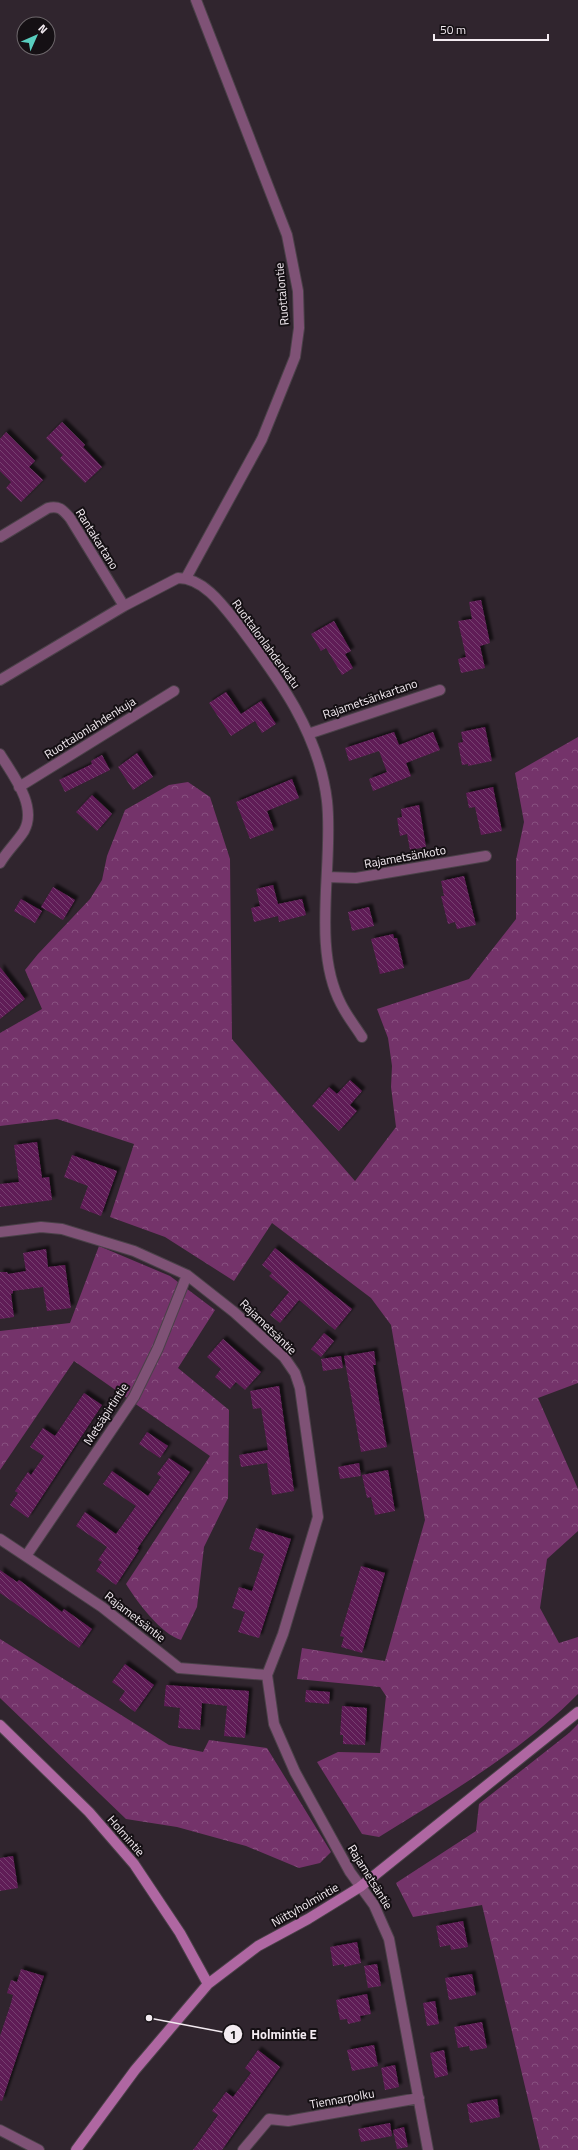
<svg xmlns="http://www.w3.org/2000/svg" width="578" height="2150" font-family="'Titillium Web',sans-serif">
<defs>
<pattern id="forest-crowns" width="20" height="18" patternUnits="userSpaceOnUse"><rect width="20" height="18" fill="#74336a"/><path d="M2 6a3 3 0 1 1 6 0M12 15a3 3 0 1 1 6 0" fill="none" stroke="#885180"/></pattern>
<pattern id="building-back-hatch" width="6" height="6" patternUnits="userSpaceOnUse"><rect width="6" height="6" fill="#5f1f56"/><path d="M-1 5l2 2M0 0l6 6M5-1l2 2" fill="none" stroke="#76406f"/></pattern>
<filter id="shadow"><feDropShadow dx="3.5" dy="-3.5" stdDeviation="1" flood-color="#0009"/></filter>
</defs>
<rect width="100%" height="100%" fill="#30252e"/>
<path fill="url(#forest-crowns)" d="M578,737v646l-40,15 40,91v42l-31,28 -7,49 19,35 19,-6v57c-57,58 -130,100 -199,143l-17,-3 -45,-72 21,-10 42,1 6,-57 -6,-9 -83,-8 5,-31 83,13 40,-141 -34,-195 -20,-27 -99,-75 -38,58 -69,-44 -55,-20 24,-73 -77,-25 -57,7v-93l42,-24 -17,-39 13,-16 52,-55 12,-19 5,-24 18,-46 44,-25 19,-3 22,15 20,62 2,180 123,142 41,-54 -5,-40 1,-21 -4,-28 -11,-29 92,-30 47,-60v-59l8,-38 -9,-49z
M99,1246l71,30 45,34 -37,58 51,42 -1,88 -24,49 -7,60 -16,33c-20,-6 -44,-38 -55,-56l84,-128 -136,-95 -74,109v-139l70,-8z
M0,1639l169,106 34,7 6,-12 58,8 64,104 -11,11 -21,5 -53,-22 -69,-19 -51,-8 -126,-121z
M578,1724v426h-38l-58,-245 -69,12 -17,-34 80,-52 3,-27 90,-71z"/>
<path fill="url(#building-back-hatch)" filter="url(#shadow)" d="M62,422l23,23 -2,2 19,20 -17,16 -25,-25 3,-3 -17,-17z
M6,432l29,29 -6,6 14,13 -22,22 -15,-14 5,-6 -11,-11v-32z
M481,600l9,43 -10,3 5,22 -24,5 -3,-14 8,-2 -8,-36 14,-2 -3,-17z
M334,621l17,30 -6,3 8,14 -11,7 -16,-27 -5,3 -10,-17z
M226,692l15,22 20,-13 15,23 -14,9 -7,-12 -24,15 -22,-33z
M485,727l7,34 -24,5v-2l-6,1 -4,-22 5,-1 -2,-10z
M394,732l5,13 34,-13 7,18 -34,13 5,13 -38,15 -4,-12 18,-7 -8,-21 -30,10 -4,-13z
M137,753l16,24 -20,13 -15,-23z
M102,755l8,15 -45,22 -6,-12 33,-16 -1,-3z
M292,779l7,19 -32,13 7,19 -24,9 -14,-37z
M493,787l9,44 -21,4 -6,-28 -6,1 -3,-15z
M92,795l20,19 -15,17 -21,-19z
M419,805l7,42 -16,3 -3,-16 -7,2 -3,-18 5,-1 -1,-8z
M464,876l12,49 -19,4 -2,-7 -7,2 -7,-28h3l-3,-15z
M273,885l5,19 24,-5 4,16 -27,7 -1,-6 -24,6 -3,-14 9,-2 -4,-17z
M53,887l22,13 -12,20 -22,-13z
M21,899l21,12 -7,12 -21,-12z
M369,907l5,19 -22,5 -4,-19z
M393,934l1,4h3l7,30 -24,6 -9,-35z
M0,967l25,32 -25,20z
M350,1080l12,11 -12,14 7,6 -18,20 -27,-25 17,-19 8,7z
M37,1142l5,36 7,-1 3,23 -52,7v-23l19,-2 -5,-37z
M72,1155l45,16 -16,45 -21,-8 8,-22 -24,-9z
M275,1248l77,61 -17,21 -36,-30 -19,23 -10,-8 19,-23 -20,-16 3,-3 -10,-8z
M46,1249l2,18 17,-2 6,43 -24,3 -4,-24 -30,4v2l-2,1 3,23 -14,2v-47h7l1,2 18,-3 -3,-18z
M324,1333l10,8 -13,16 -10,-8z
M223,1339l38,33 -16,18 -9,-8 -6,7 -15,-12 6,-8 -14,-12z
M374,1351l2,14h-3l14,82 -26,5 -17,-96z
M341,1356l2,12 -20,3 -2,-12z
M279,1386l15,105 -22,4 -5,-32 -26,4 -2,-12 29,-5 -7,-42 -8,1 -3,-18z
M84,1393l18,12 -74,113 -18,-13 8,-12 -3,-2 13,-19 3,3 13,-19 -14,-9 13,-19 12,8z
M147,1432l21,14 -8,12 -21,-14z
M169,1458l21,14 -53,77 2,1 -23,35 -20,-14 6,-9 -4,-2 9,-13 -31,-21 9,-14 31,22 20,-28 -33,-22 9,-13 36,25 13,-19 -4,-3z
M359,1463l2,13 -21,3 -2,-12z
M388,1470l7,41 -20,4 -4,-18 -4,1 -5,-23z
M256,1528l35,11 -32,99 -21,-6 7,-20 -13,-4 7,-21 13,4 12,-37 -15,-5z
M361,1566l24,7 -23,80 -21,-6 3,-10 -4,-1z
M0,1570l17,12 2,-2 43,32 2,-3 28,20 -13,19 -79,-55z
M125,1664l29,21 -19,27 -16,-12 6,-9 -13,-9z
M166,1685l83,6 -4,47 -21,-2 3,-30 -25,-3 -2,27 -22,-2 2,-20 -16,-2z
M306,1690l24,2 -1,12 -24,-2z
M342,1706l25,2 -2,37 -22,-1v-9h-3z
M13,1856l5,32 -18,3v-33z
M463,1921l5,26 -17,3 -1,-5 -10,2 -4,-21z
M357,1942l4,21 -17,4v-3l-11,2 -3,-19z
M377,1964l4,22 -13,2 -4,-22z
M21,1969l23,7 -42,125 -2,-1v-64l11,-33 2,-8 -6,-2 4,-13 6,2z
M472,1974l4,21 -27,5 -4,-22z
M367,1994l4,20 -11,2 1,5 -13,3 -1,-5 -7,1 -4,-20z
M435,2001l4,23 -12,2 -4,-23z
M482,2022l5,26 -17,3 -1,-5 -11,2 -4,-21z
M374,2045l4,21 -26,5 -5,-21z
M258,2050l22,17 -58,83h-29l25,-35 -6,-4 14,-19 7,5 18,-24 -6,-5z
M444,2050l4,25 -13,3 -5,-25z
M395,2065l4,22 -14,3 -4,-22z
M497,2099l3,18 -30,6 -3,-19z
M390,2123l2,13 -31,6 -3,-13z
M404,2127l4,20 -11,2 -4,-19z"/>
<g fill="none" stroke-linecap="round" stroke-linejoin="round">
<g stroke="#4b4149" stroke-width="12">
<path id="street" d="M0,537l48,-29c11,-3 15,2 22,10l54,88
M186,578l76,-139 33,-82 4,-29 -1,-37 -11,-56 -91,-235
M0,680l124,-74 54,-28c27,0 47,30 62,49 39,52 79,106 87,174 7,62 -16,146 14,203 6,12 14,22 21,33
M308,734l132,-44
M0,754c12,20 38,52 24,77 -7,11 -17,20 -24,32
M19,787l155,-96
M327,877l29,1 130,-22
M0,1232l41,-5 21,2 72,22 53,24 47,37 50,45 11,16 5,15 18,129 -35,117 -16,41 7,49 21,48 55,100 24,33 15,34 39,211
M0,1539l102,68 77,61 88,7
M26,1556l108,-159 24,-49 29,-73
M0,2130l39,20
M243,2150l26,-31 19,2 131,-23"/>
</g>
<g stroke="#4b4149" stroke-width="12">
<path id="secondary" d="M0,1725l89,87 45,52 46,69 28,51
M76,2150l59,-80 73,-86 50,-38 50,-27 52,-32 218,-175"/>
</g>
<use href="#street" stroke="#7f5276" stroke-width="10"/>
<use href="#secondary" stroke="#af67a2" stroke-width="10"/>
</g>
<g text-anchor="middle" stroke-width="4" stroke-linejoin="round" paint-order="stroke">
<g font-size="12" fill="#f3ebf1" stroke="#151014">
<text transform="translate(282 294) rotate(-95)" y="4">Ruottalontie</text>
<text transform="translate(97 539) rotate(58)" y="4">Rantakartano</text>
<text transform="translate(266 644) rotate(54)" y="4">Ruottalonlahdenkatu</text>
<text transform="translate(370 699) rotate(-19)" y="4">Rajametsänkartano</text>
<text transform="translate(90 728) rotate(-32)" y="4">Ruottalonlahdenkuja</text>
<text transform="translate(405 857) rotate(-10)" y="4">Rajametsänkoto</text>
<text transform="translate(268 1327) rotate(44)" y="4">Rajametsäntie</text>
<text transform="translate(106 1414) rotate(-57)" y="4">Metsäpirtintie</text>
<text transform="translate(135 1617) rotate(38)" y="4">Rajametsäntie</text>
<text transform="translate(126 1836) rotate(49)" y="4">Holmintie</text>
<text transform="translate(370 1877) rotate(58)" y="4">Rajametsäntie</text>
<text transform="translate(305 1905) rotate(-30)" y="4">Niittyholmintie</text>
<text transform="translate(342 2099) rotate(-10)" y="4">Tiennarpolku</text>
</g>
</g>
<path fill="none" stroke="#f3ebf1" stroke-width="1.5" d="M149 2018L233 2034"/>
<g fill="#f3ebf1" stroke="#151014" stroke-width="1.5">
<circle cx="149" cy="2018" r="4"/>
<circle cx="233" cy="2034" r="10"/>
</g>
<g font-size="12" text-anchor="middle" font-weight="bold" fill="#111">
<text x="233" y="2039">1</text>
</g>
<g font-size="13" text-anchor="middle" font-weight="bold" fill="#f3ebf1" stroke="#151014" stroke-width="4" stroke-linejoin="round" paint-order="stroke">
<text x="284" y="2039">Holmintie E</text>
</g>
<g transform="translate(36 36) rotate(45)"><circle r="19" fill="#151014" stroke="#6e686c"/>
<path d="M0-3L7 15L0 10L-7 15Z" fill="#59cebf"/>
<text y="-6" font-size="11" font-weight="bold" text-anchor="middle" fill="#f3ebf1">N</text>
</g>
<path d="M434 34v6h114v-6" fill="none" stroke="#f3ebf1" stroke-width="2"/>
<text x="440" y="34" font-size="12" fill="#f3ebf1" stroke="#151014" stroke-width="3" paint-order="stroke">50 m</text>
</svg>
